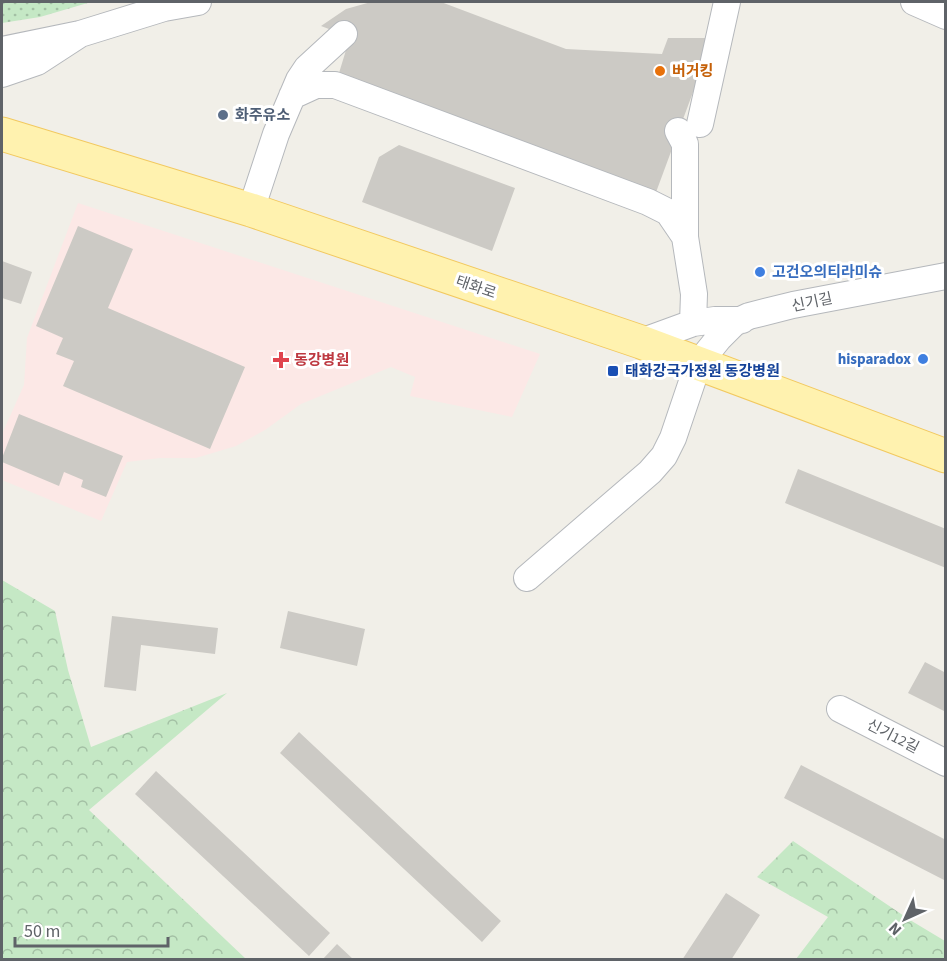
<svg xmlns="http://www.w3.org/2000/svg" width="947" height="961" font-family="'Source Sans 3','Noto Sans KR',sans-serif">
<defs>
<pattern id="forest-crowns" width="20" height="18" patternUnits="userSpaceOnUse" patternTransform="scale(1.5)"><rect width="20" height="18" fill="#c5e8c5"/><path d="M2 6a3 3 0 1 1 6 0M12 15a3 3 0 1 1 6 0" fill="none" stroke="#a3c0a4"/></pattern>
<pattern id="park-dots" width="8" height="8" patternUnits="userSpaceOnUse" patternTransform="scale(1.5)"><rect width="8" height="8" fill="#c5e8c5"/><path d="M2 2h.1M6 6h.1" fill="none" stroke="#a3c0a4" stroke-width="1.8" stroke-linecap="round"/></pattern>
</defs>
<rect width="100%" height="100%" fill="#f1efe8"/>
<path fill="#fce8e6" d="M78,203l462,151 -28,63 -102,-21 5,-19 -24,-10 -90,37 -36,26 -29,16 -40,12h-36l-33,4 -26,59 -99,-41v-46l22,-49 3,-47z"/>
<path fill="url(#forest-crowns)" d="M2,580l53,31 13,59 23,77 136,-54 -138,117 157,149h-244z
M793,841l117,79 35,21v18h-149l32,-42 -71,-40z"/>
<path fill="url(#park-dots)" d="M2,2h89l-51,15 -38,6z"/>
<path fill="#cccac5" d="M371,2h70l125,47 96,5 6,-16h45l-58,157 -316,-122 11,-36 -29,-11 25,-17z
M399,145l116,43 -23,63 -130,-49 17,-45z
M78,226l55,23 -25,59 137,59 -35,82 -147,-63 11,-25 -18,-7 7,-16 -27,-12z
M2,261l30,11 -11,32 -19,-6z
M19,414l104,42 -17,41 -25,-10 2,-7 -19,-8 -5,14 -57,-24v-4z
M798,469l148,60v39l-161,-65z
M288,611l77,18 -8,37 -77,-18z
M112,616l106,12 -3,26 -74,-9 -5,46 -32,-4z
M925,662l21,11v39l-38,-19z
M299,732l202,189 -19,21 -202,-189z
M801,765l145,75v41l-162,-83z
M156,771l174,162 -21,23 -174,-162z
M726,893l34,22 -29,45h-49z
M337,944l17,16h-32z"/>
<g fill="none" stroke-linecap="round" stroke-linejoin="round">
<g stroke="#b5b8bc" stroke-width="28">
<path id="minor" d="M914,2l32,14
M80,34l84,-26 34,-6
M2,50l78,-16 -43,28 -35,12
M292,96l24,-11h19l313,117 20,10 17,25
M700,124l27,-122
M678,131l7,13v93l9,57 -1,29
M251,210l25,-76 23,-54 8,-12 37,-34
M641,342l52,-19 22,-3h27
M527,578l123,-106 14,-16 9,-18 25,-74 21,-26 15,-15 15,-7 44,-11 153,-29
M840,709l106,54"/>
</g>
<g stroke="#f2c960" stroke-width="35">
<path id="major" d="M2,134l249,76 390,132 305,114"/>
</g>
<use href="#minor" stroke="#fff" stroke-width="26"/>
<use href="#major" stroke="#fff2af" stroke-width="33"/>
</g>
<circle fill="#e8710a" stroke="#fff" stroke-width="2" cx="660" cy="71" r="6"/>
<circle fill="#5c6f8a" stroke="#fff" stroke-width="2" cx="223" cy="115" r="6"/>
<g fill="#3f7fe0" stroke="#fff" stroke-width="2">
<circle cx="760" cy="272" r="6"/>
<circle cx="923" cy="359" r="6"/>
</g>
<path fill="#e0444e" stroke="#fff" stroke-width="2" d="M278 351h6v6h6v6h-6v6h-6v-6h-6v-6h6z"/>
<rect fill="#1a4fb4" stroke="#fff" stroke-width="2" x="607" y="365" width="12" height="12" rx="3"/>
<g text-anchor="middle" stroke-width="6" stroke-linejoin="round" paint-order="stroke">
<g font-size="15" font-weight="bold" fill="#c56008" stroke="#fff" text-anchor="start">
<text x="672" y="76">버거킹</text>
</g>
<g font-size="15" font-weight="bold" fill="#4e5e75" stroke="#fff" text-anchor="start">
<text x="235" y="120">화주유소</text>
</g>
<g font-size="15" font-weight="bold" fill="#366cbe" stroke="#fff" text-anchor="start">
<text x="772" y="277">고건오의티라미슈</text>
<text x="911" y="364" text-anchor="end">hisparadox</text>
</g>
<g font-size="15" fill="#5f6368" stroke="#fff">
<text transform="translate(476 287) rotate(19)" y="5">태화로</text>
<text transform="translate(812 302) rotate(-12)" y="5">신기길</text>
<text transform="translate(893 736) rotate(27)" y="5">신기12길</text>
</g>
<g font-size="15" font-weight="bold" fill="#be3a42" stroke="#fff" text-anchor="start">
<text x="294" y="365">동강병원</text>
</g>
<g font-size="15" font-weight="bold" fill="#164399" stroke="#fff" text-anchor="start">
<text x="625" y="376">태화강국가정원 동강병원</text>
</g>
</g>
<rect width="947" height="961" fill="none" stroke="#5f6368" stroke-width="6"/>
<g transform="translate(905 919) rotate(225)" stroke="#ffffff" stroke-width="4.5" paint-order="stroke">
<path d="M0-4.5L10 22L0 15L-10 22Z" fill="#5f6368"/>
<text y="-9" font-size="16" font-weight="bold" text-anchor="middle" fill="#5f6368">N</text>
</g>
<path d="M15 937v9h153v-9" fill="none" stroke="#5f6368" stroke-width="3"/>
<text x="24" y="937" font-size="18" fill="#5f6368" stroke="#ffffff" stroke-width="4.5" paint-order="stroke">50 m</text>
</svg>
